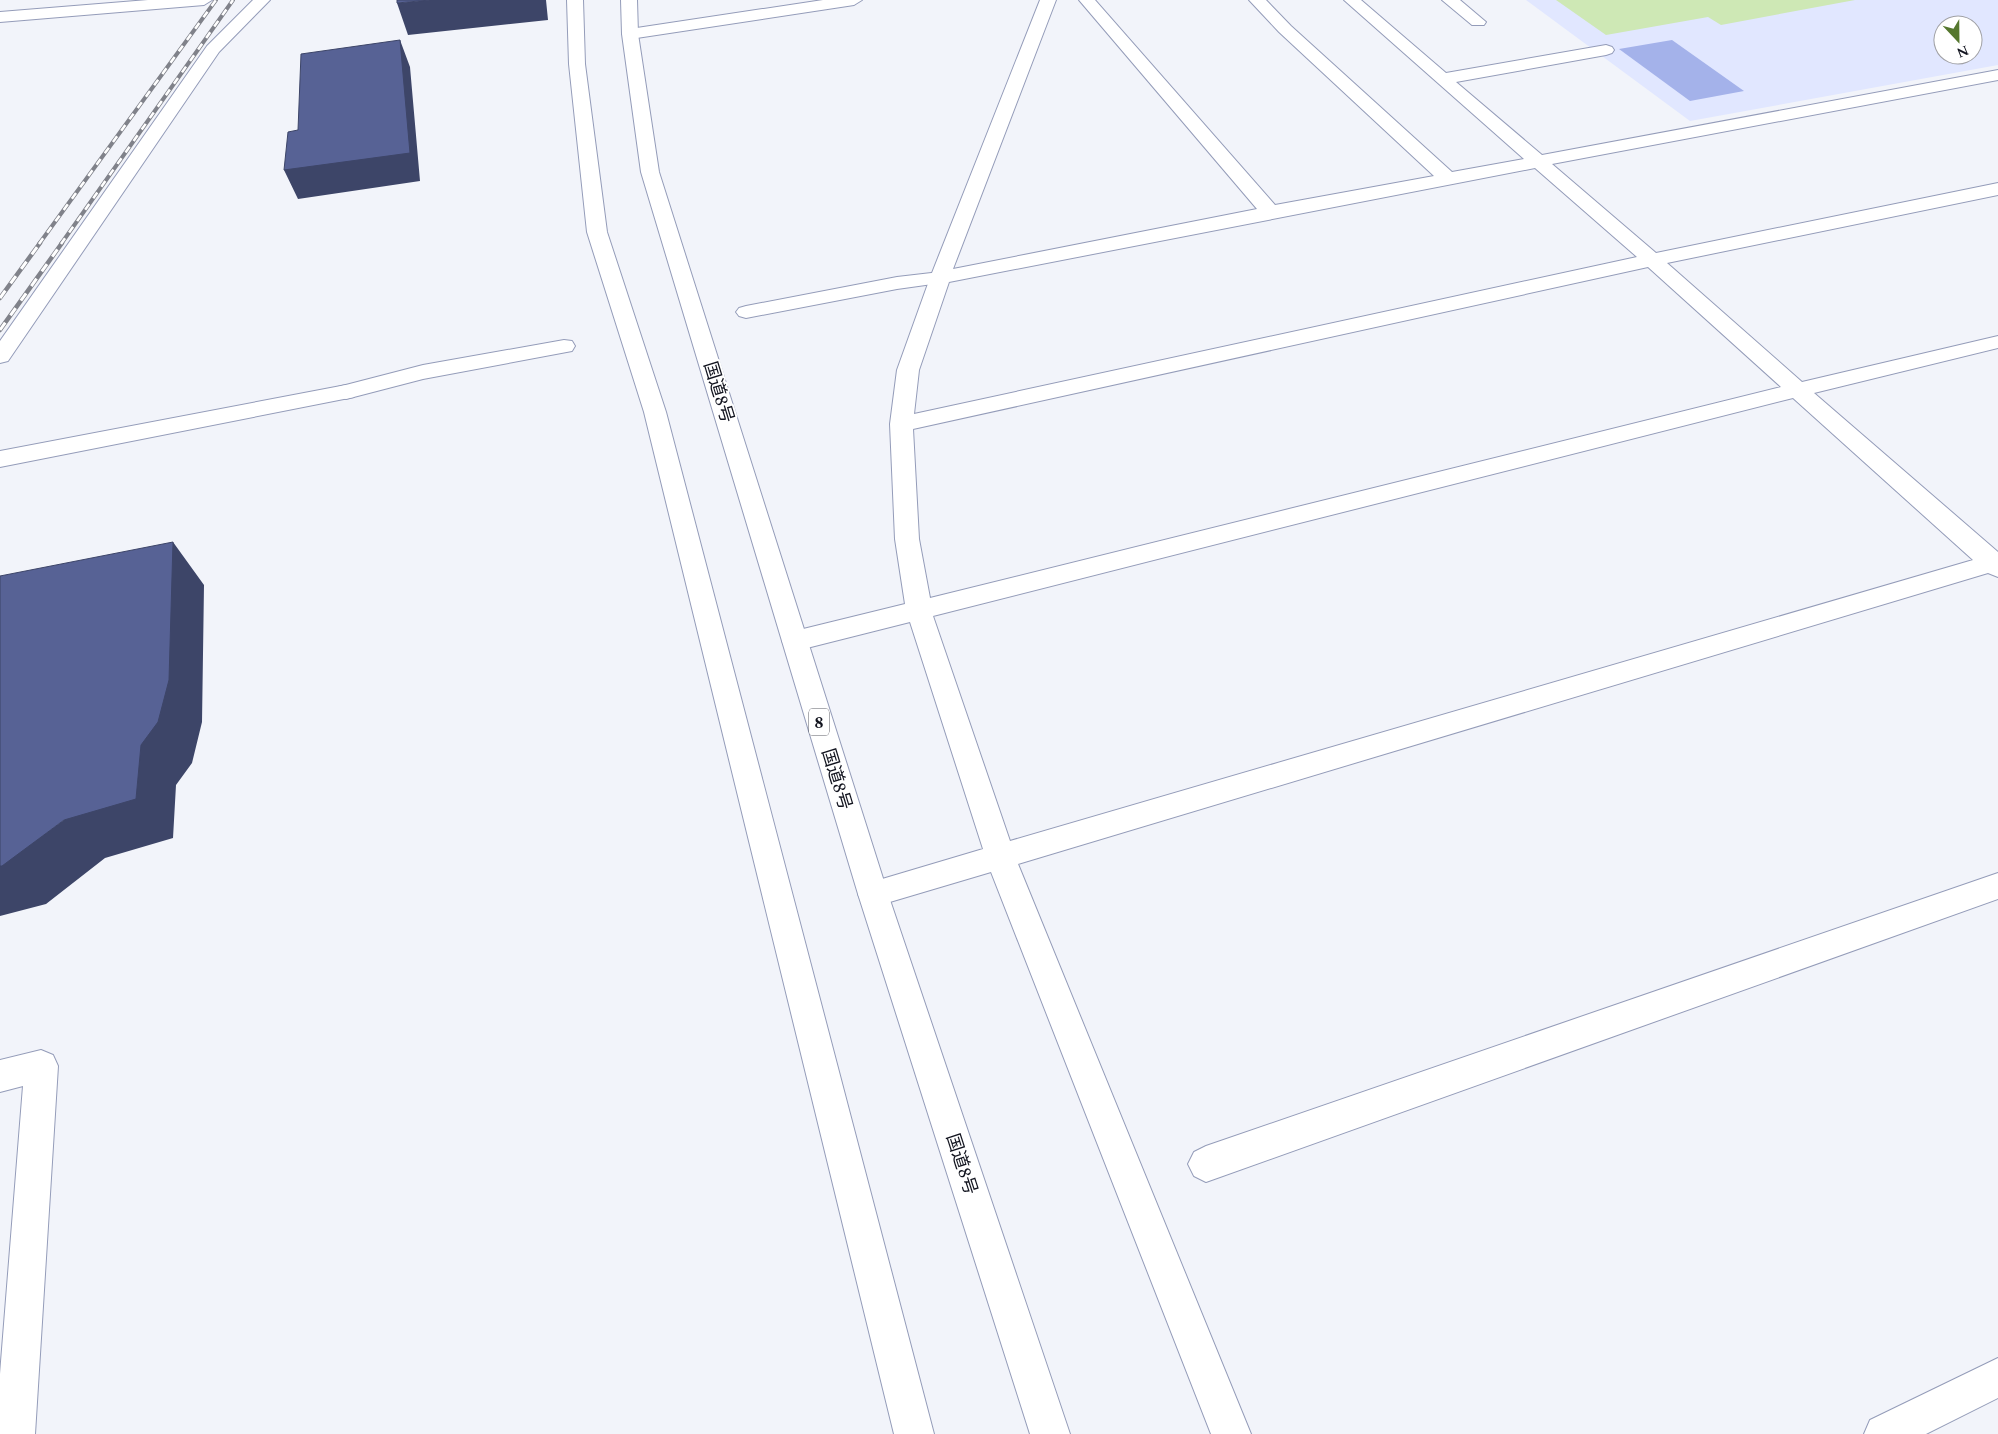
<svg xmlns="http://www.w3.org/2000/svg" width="1998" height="1434" font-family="Spectral,'Noto Sans JP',serif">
<rect width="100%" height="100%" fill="#f2f4fa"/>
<path fill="#e1e7ff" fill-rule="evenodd" d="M1526,0h472v65l-308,56zM1943,25h30v30h-30z"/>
<path fill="#cee8b5" d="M1556,0h299l-134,25 -13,-8 -102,18z"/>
<path fill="#a4b2ea" d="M1672,40l72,51 -54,10 -71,-52z"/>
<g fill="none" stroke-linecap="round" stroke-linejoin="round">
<g stroke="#949cb9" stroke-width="2">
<path id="lane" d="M940,272l7,2 3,4 -3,4 -50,7 -151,29 -7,-2 -3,-4 3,-4 7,-2 151,-29z
M564,340l8,1 3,5 -3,5 -149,28 -77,20 -8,-2 -3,-5 3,-5 85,-22z"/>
</g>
<g stroke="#949cb9" stroke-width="2">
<path id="street" d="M823,0h39l-8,5 -224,34 -8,-5 8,-5z
M1040,0h16l-103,269 304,-60 -178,-209h16l180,205 159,-29 -155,-144 -30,-32h17l25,26 161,146 72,-13 -180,-159h17l85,73 160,-28 6,2 2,3 -2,3 -6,2 -150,27 86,73 456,-85v10l-446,84 104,89 342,-70v12l-331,68 135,119 196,-46v12l-184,45 184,159v25l-10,-4 -970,291 233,570h-40l-220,-562 -118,35 -11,-4 -4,-9 4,-9 121,-36 -73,-227 -115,29 -9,-3 -4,-7 4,-7 9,-3 110,-27 -10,-65 -5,-115 7,-54 33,-92zM1535,168l102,89 -723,157 5,-44 30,-88zM1648,267l133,120 -851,211 -11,-59 -6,-110zM1793,398l180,162 -963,281 -77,-225z
M1442,0h18l26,22 -2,3h-12z
M346,385l8,2 3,5 -3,5 -354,70v-16z
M41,1050l12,5 5,11 -23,368h-35v-60l23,-288 -23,6v-32z
M1998,1358v40l-72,36h-62l6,-14z"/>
</g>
<g stroke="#949cb9" stroke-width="2">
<path id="secondary" d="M148,0h64l-8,5 -204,17v-10z
M253,0h17l-51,52 -211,309 -8,2v-22l207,-295z
M1998,873v26l-792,283 -12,-6 -6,-12 6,-12 12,-6z"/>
</g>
<g stroke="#949cb9" stroke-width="2">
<path id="highway" d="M567,0h16l2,64 22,168 59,180 268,1022h-40l-250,-1022 -57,-180 -18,-168z
M621,0h16l1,34 21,138 229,722 182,540h-40l-172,-540 -217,-722 -19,-138z"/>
</g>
<use href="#lane" fill="#fff" fill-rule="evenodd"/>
<use href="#street" fill="#fff" fill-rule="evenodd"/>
<use href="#secondary" fill="#fff" fill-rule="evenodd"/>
<use href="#highway" fill="#fff" fill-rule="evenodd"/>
<g stroke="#80828a" stroke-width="4">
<path id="rail-far1" d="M39,244l177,-244
M61,244l172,-244"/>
</g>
<g stroke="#80828a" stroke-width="4.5">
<path id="rail" d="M0,298l40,-55
M0,330l62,-87"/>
</g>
<use href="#rail-far1" stroke="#fff" stroke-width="2.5" stroke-dasharray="7" stroke-linecap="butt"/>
<use href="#rail" stroke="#fff" stroke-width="3" stroke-dasharray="9" stroke-linecap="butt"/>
</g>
<path fill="#3d4568" d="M430,0h116l2,20 -140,15 -11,-32z
M400,40l10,27 10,114 -122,18 -14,-29z
M173,542l31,43 -2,137 -10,41 -16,22 -3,53 -68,20 -59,46 -46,12v-50l64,-46 77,-75z"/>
<path fill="#576295" stroke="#3d4568" d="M397,0h33l-33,3z
M400,40l10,113 -126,17 4,-38 10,-2 3,-76z
M173,542l-4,138 -11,42 -17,23 -5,54 -72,21 -62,46h-2v-290z"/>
<g text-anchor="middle" stroke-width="4" stroke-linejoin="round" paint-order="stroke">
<rect fill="#fff" stroke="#585a62" stroke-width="1" x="809" y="708.5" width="20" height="27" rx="4"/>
<g font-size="16" font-weight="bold" fill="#11131e">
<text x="819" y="728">8</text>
</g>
<g font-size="18" fill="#11131e" stroke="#fff">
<text transform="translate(719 392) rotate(73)" y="6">国道8号</text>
<text transform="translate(837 779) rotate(73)" y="6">国道8号</text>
<text transform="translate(962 1164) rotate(72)" y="6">国道8号</text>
</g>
</g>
<g transform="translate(1958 40) rotate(158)"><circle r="24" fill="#ffffff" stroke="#a0a1a5"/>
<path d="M0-4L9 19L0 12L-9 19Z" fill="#55772e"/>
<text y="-8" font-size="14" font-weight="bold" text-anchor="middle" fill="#11131e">N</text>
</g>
</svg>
